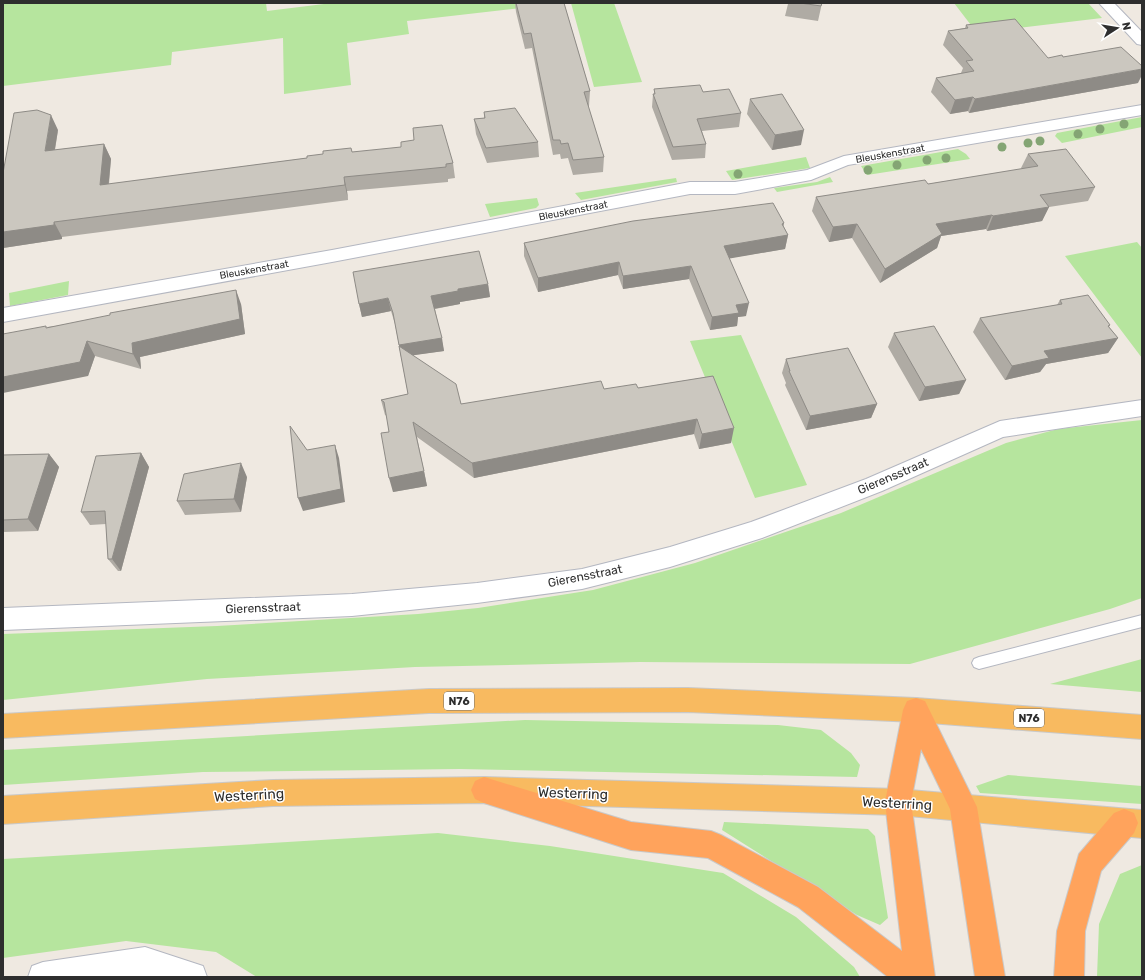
<svg xmlns="http://www.w3.org/2000/svg" width="1145" height="980" font-family="Rubik,sans-serif">
<rect width="100%" height="100%" fill="#efe9e1"/>
<path fill="#b6e59e" d="M3,3h263l1,8 65,-8h232l-157,18 2,13 -62,9 4,42 -67,9 -1,-56 -111,14 -1,13 -168,21z
M571,3h43l28,79 -48,5z
M954,3h134l14,15 -125,15z
M1142,117v10l-80,16 -7,-7 2,-3z
M958,149l8,5 4,5 -103,16 -6,-9z
M806,157l4,11 -78,12 -6,-9z
M830,177l3,5 -56,10 -3,-4 43,-6z
M676,178l1,4 -96,18 -6,-7z
M537,198l2,7 -3,3 -46,9 -5,-13z
M1137,242l5,6v110l-77,-102z
M69,281l-1,14 -58,11 -1,-13z
M741,335l66,150 -52,13 -65,-157z
M1142,420v178l-32,11 -200,55 -270,-2 -225,5 -208,12 -204,21v-66l214,-8 201,-12 60,-6 115,-18 102,-27 146,-50 165,-70 52,-14z
M1142,659v33l-92,-8z
M525,720l253,5 43,5 30,23 9,12 -3,12 -398,-8 -256,3 -200,13v-35z
M1008,775l134,11v18l-162,-11 -4,-7z
M724,822l144,7 7,7 13,82 -8,7 -23,-10 -135,-85z
M438,833l112,13 173,27 73,44 58,50 6,10h-603l-41,-25 -90,-11 -123,17v-99z
M1142,865v112h-45l2,-53 21,-50z"/>
<g fill="none" stroke-linecap="round" stroke-linejoin="round">
<g stroke="#b4b7c1" stroke-width="2">
<path id="service" d="M1142,615v12l-163,42 -5,-2 -2,-4 2,-4 5,-2z"/>
</g>
<g stroke="#b4b7c1" stroke-width="2">
<path id="minor" d="M1099,3h15l28,29v13l-5,-1z
M1142,105v10l-294,50 -37,15 -76,14h-45l-358,68 -329,60v-14l329,-58 358,-68h45l72,-12 37,-14z
M1142,400v16l-139,21 -121,54 -120,47 -92,29 -88,22 -105,14 -125,13 -349,14v-22l349,-14 125,-11 105,-14 88,-22 81,-25 115,-43 134,-58z
M145,947l58,19 4,11h-179l4,-11 11,-4z"/>
</g>
<g stroke="#c9c9c9" stroke-width="2">
<path id="trunk" d="M688,688l228,10 226,17v24l-226,-17 -228,-10 -259,1 -426,25v-24l426,-25z
M484,777l414,12 244,21v28l-244,-23 -414,-12 -211,3 -270,18v-28l270,-16z"/>
</g>
<g stroke="#c9c9c9" stroke-width="2">
<path id="motorway" d="M916,698l9,3 52,106 28,170h-30l-25,-168 -29,-60 -10,53 24,175h-47l-90,-70 -90,-49 -77,-8 -147,-47 -9,-4 -4,-9 4,-9 9,-4 147,45 80,9 10,4 97,52 84,64 -17,-149 18,-92 4,-9z
M1124,809l10,4 4,10 -4,10 -33,38 -16,60 -1,46h-30l3,-46 22,-77 35,-41z"/>
</g>
<use href="#service" fill="#fff" fill-rule="evenodd"/>
<use href="#minor" fill="#fff" fill-rule="evenodd"/>
<use href="#trunk" fill="#f8ba60" fill-rule="evenodd"/>
<use href="#motorway" fill="#ffa35c" fill-rule="evenodd"/>
</g>
<g fill="#84a574">
<circle cx="1124" cy="124" r="4.5"/>
<circle cx="1100" cy="129" r="4.5"/>
<circle cx="1078" cy="134" r="4.5"/>
<circle cx="1040" cy="141" r="4.5"/>
<circle cx="1028" cy="143" r="4.5"/>
<circle cx="1002" cy="147" r="4.5"/>
<circle cx="946" cy="158" r="4.5"/>
<circle cx="927" cy="160" r="4.5"/>
<circle cx="897" cy="165" r="4.5"/>
<circle cx="868" cy="170" r="4.5"/>
<circle cx="738" cy="174" r="4.5"/>
</g>
<path fill="#afaba4" d="M515,3h49l26,88 -1,15h-1l16,51 -1,15 -30,3 -5,-17 -7,1 -1,-5 -7,1 -21,-107 -7,1 -9,-37z
M783,3h39l-4,18 -33,-5 3,-12z
M966,25l82,33 15,-1 75,26 -169,30 -1,-2 -18,3 -19,-22 5,-14 25,-5 2,-5 -20,-23 5,-14 17,-3z
M654,89l49,3 38,21 -2,14 -37,4 4,13 -1,14 -33,2 -20,-53 1,-13h1z
M750,99l51,46 -29,5 -25,-36z
M484,112l54,30 1,15 -52,6 -11,-29 -2,-15 10,-1z
M58,130l-3,20 49,-6 7,15 -2,25 243,-32 101,11 2,15 -7,1v3l-101,9 1,9 -286,37v2l-59,9z
M1028,154l67,33 -7,14 -39,6 -7,14 -55,10 -1,-2 -45,7 -4,12 -57,35 -28,-45 -23,4 -17,-31 4,-14 112,-13 94,-15 -1,-1z
M784,223l-1,2 5,10 -3,14 -56,9 17,58 -8,1 -1,9 -27,4 -21,-51 -66,10 -5,-14 -80,17 -14,-36v-13z
M488,284l2,13 -30,5v2l-25,5 9,42 -31,4 48,49 143,-15 34,-1 75,-12 18,67 -32,6 -5,-15 -220,44 -57,-41 10,49 -34,6 -4,-60 -2,-16 -2,-1 -4,-15 27,-6 -13,-70 -4,-13 -29,6 -3,-13z
M1060,300l50,25 -1,2 9,11 -10,15 -62,11 -6,8 -35,8 -32,-48 7,-14 77,-13z
M241,304l4,30 -105,23 1,12 -46,-13 -7,20 -41,-49z
M894,333l72,47 -7,14 -40,7 -31,-54z
M786,359l91,45 -6,14 -65,12 -21,-45 1,-2 -4,-10z
M141,453l8,14 -28,104h-3l-10,-12 -2,-35 -16,1 -9,-13z
M49,454l10,13 -21,64 -35,1v-77z
M247,477l-6,35 -56,3 -8,-14z"/>
<path fill="#8e8b86" d="M1142,69v6l-4,8 -169,30 6,-14z
M973,97l-5,14 -18,3 5,-14z
M51,115l7,15 -6,36 -7,-15z
M804,130l-3,15 -29,5 3,-15z
M104,144l7,15 -4,41 -7,-15z
M344,177l3,14 1,9 -3,-15z
M1049,207l-7,14 -55,10 6,-15z
M992,215l-6,14 -45,7 -4,12 -57,35 5,-14 51,-45z
M54,222l8,15v2l-59,9v-16z
M784,223l-3,13 7,-1 -3,14 -64,11 3,-14z
M857,224l-5,14 -23,4 4,-15z
M619,262l-1,13 -80,17v-14z
M691,266l-2,13 -66,10v-13z
M488,284l2,13 -30,5v2l-27,5 -2,-13 27,-7z
M236,290l5,14 4,30 -105,23 1,12 -8,-15 -1,-11z
M388,298l3,13 -29,6 -3,-13z
M749,303l-3,13 -8,1 -1,9 -27,4 2,-13 24,-12z
M442,338l2,13 -43,6 -2,-12z
M1118,338l-10,15 -62,11 -6,8 -35,8 7,-14 32,-15z
M87,341l8,15 -7,20 -85,17v-16z
M966,380l-7,14 -40,7 6,-14z
M877,404l-6,14 -65,12 4,-14z
M697,419l-3,15 -220,44 -2,-15z
M734,428l-3,15 -32,6 3,-15z
M335,445l4,13 6,44 -42,9 -5,-13z
M141,453l8,14 -28,104 -9,-12z
M49,454l10,13 -21,64 -10,-12z
M241,463l6,14 -6,35 -7,-13z
M424,471l3,15 -34,6 -4,-14z"/>
<path fill="#cbc7bf" stroke="#8e8b86" d="M516,3h48l26,88 -6,1 20,65 -31,3 -5,-17 -7,1 -1,-4h-7l-22,-107 -7,1z
M800,3h22l-1,3z
M1015,19l33,39 14,-3 1,2 58,-10 21,19v3l-167,30 -2,-2 -18,3 -19,-22 38,-7 -8,-10 7,-1 -25,-29 20,-3 -2,-3z
M700,85l3,7 26,-3 12,24 -44,6 9,25 -33,3 -20,-53h2l-1,-5z
M782,94l22,36 -29,5 -25,-36z
M515,108l23,34 -52,6 -12,-29 11,-1 -1,-6z
M37,110l14,5 -6,36 59,-7 -4,41 207,-27v-2l16,-2v-3l28,-3 1,4 49,-5v-5l13,-2 -1,-12 29,-3 11,38 -7,1v3l-102,10 1,8 -291,37v3l-51,7v-59l11,-60z
M1066,149l29,38 -55,8 9,12 -56,9 -1,-1 -56,9 6,10 -57,35 -28,-45 -24,3 -17,-30 109,-17 3,4 110,-18 -10,-12z
M773,203l11,20 -2,1 6,11 -64,11 25,57 -13,2 3,8 -27,4 -21,-51 -68,10 -4,-14 -81,16 -14,-35 109,-22z
M479,251l9,33 -30,5v2l-27,5 11,42 -43,7 -6,-32 -5,-15 -29,6 -6,-32z
M236,290l4,29 -108,24 1,11 -46,-13 -7,21 -77,15v-43l43,-8v2l64,-13v-2z
M1088,295l22,30 -2,1 10,12 -74,13 5,7 -37,8 -32,-48 82,-14 -2,-4z
M934,326l32,54 -41,7 -31,-54z
M399,346l57,38 5,20 140,-23 3,8 32,-5 2,4 75,-12 21,52 -32,6 -5,-15 -225,44 -59,-41 11,49 -35,7 -8,-45 8,-1 -5,-30 -3,-2 27,-6z
M848,348l29,56 -67,12 -21,-45h1l-4,-12z
M290,426l17,24 28,-5 6,44 -43,9z
M141,453l-29,106h-4l-3,-48 -24,1 15,-56z
M49,454l-21,65 -25,1v-65z
M241,463l-7,36 -57,2 7,-27z"/>
<g text-anchor="middle" stroke-width="3" stroke-linejoin="round" paint-order="stroke">
<g font-size="10" fill="#2e2e2e" stroke="#fff">
<text transform="translate(890 153) rotate(-10)" y="4">Bleuskenstraat</text>
<text transform="translate(573 210) rotate(-11)" y="4">Bleuskenstraat</text>
<text transform="translate(254 269) rotate(-10)" y="4">Bleuskenstraat</text>
</g>
<g fill="#fff" stroke="#6d6d6d" stroke-width="1">
<rect x="444" y="692" width="30" height="18" rx="3"/>
<rect x="1014" y="709" width="30" height="18" rx="3"/>
</g>
<g font-size="11" font-weight="bold" fill="#2e2e2e">
<text x="459" y="705">N76</text>
<text x="1029" y="722">N76</text>
</g>
<g font-size="12" fill="#2e2e2e" stroke="#fff">
<text transform="translate(893 476) rotate(-23)" y="4">Gierensstraat</text>
<text transform="translate(585 576) rotate(-11)" y="4">Gierensstraat</text>
<text transform="translate(263 608) rotate(-2)" y="4">Gierensstraat</text>
</g>
<g font-size="14" fill="#2e2e2e" stroke="#fff">
<text transform="translate(573 793) rotate(2)" y="5">Westerring</text>
<text transform="translate(249 795) rotate(-3)" y="5">Westerring</text>
<text transform="translate(897 803) rotate(3)" y="5">Westerring</text>
</g>
</g>
<rect width="1145" height="980" fill="none" stroke="#2e2e2e" stroke-width="8"/>
<g transform="translate(1117 28) rotate(78)" stroke="#ffffff" stroke-width="3" paint-order="stroke">
<path d="M0-3L7 15L0 10L-7 15Z" fill="#2e2e2e"/>
<text y="-6" font-size="11" font-weight="bold" text-anchor="middle" fill="#2e2e2e">N</text>
</g>
</svg>
